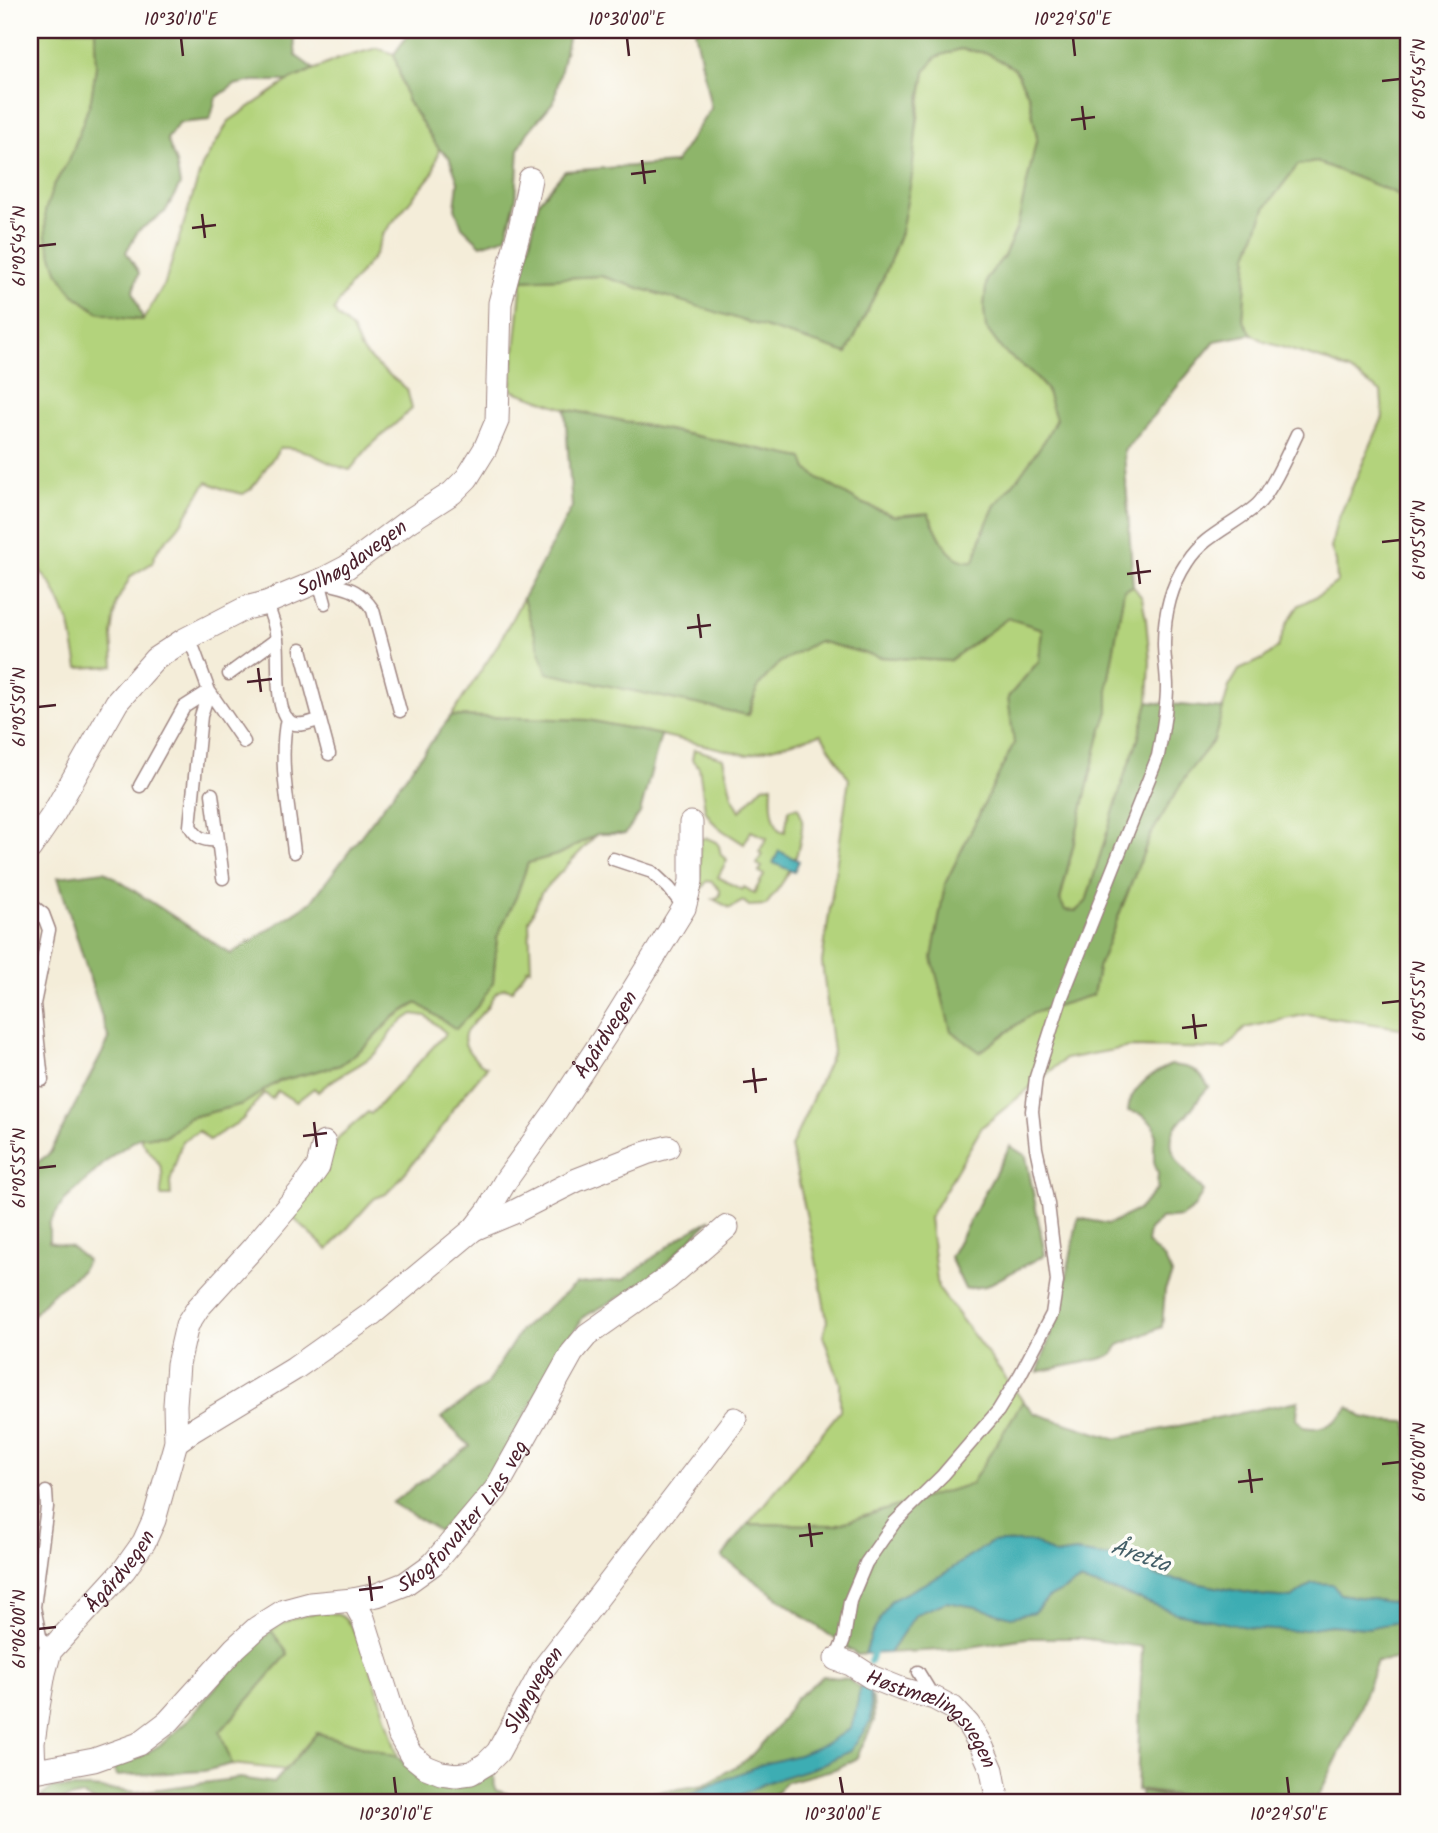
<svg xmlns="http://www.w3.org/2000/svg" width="1438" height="1833" font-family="Kalam,sans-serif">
<rect width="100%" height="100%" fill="#fdfcf7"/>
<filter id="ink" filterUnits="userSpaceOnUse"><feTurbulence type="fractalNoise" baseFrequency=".0143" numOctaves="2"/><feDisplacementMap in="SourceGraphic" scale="14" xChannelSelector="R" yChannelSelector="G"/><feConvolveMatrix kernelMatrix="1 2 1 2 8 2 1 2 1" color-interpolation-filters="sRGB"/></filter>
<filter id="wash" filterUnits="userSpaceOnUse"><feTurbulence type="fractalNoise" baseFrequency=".00686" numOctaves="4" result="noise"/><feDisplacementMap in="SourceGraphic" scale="28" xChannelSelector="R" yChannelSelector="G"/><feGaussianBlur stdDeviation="1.57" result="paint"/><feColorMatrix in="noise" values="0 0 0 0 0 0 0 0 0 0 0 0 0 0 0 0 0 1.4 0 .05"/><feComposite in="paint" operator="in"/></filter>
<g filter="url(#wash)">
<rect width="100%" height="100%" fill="#f4edd9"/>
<path fill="#b3d37b" stroke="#7e7953" stroke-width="2" d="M30,30h65l1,37 -5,33 -21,58 -17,29 90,133 22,-37 37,-117 27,-45 59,-40 50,-22 39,-11 17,6 13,46 32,49 -6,24 -50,61 -8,21 -27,33 -14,22 3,6 15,13 8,19 13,14 34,27 5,20 -44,39 -18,22c-27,-6 -41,-24 -70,-22l-29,41 -8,5 -17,-4 -19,-8c-11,14 -18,30 -28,44 -11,15 -21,17 -27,37l-21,13 -15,27 -4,32 2,31 -36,2 -8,-44 -17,-37 -23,-29z
M960,49l27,4 28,16 14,27 8,41 -8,41 -12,50 -13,28 -17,22 -3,30 2,20 17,23 28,21 15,17 10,30 -11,21 -27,38 -23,27 -12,27 -9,30c-28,2 -34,-29 -46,-48l-34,2 -33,-13 -41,-24 -13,-10 -5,-11 -236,-49 -55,-19 11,-110 79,-4 246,76 38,-78 16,-42 24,-160 11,-15z
M1317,162l76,30 15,9 -1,828 -99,-15 -63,14 -20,21 -95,-2 -65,12 -83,68 -53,91 9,70 85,113 -51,83 -137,41 -87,-1 92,-113v-28l-17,-47 4,-15 -13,-72 -23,-102 42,-95 -11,-90 27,-183 -28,-45 -74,21 -86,-20 -73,-15 -137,-4 45,-68 27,-50 25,75 201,42 9,-29 21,-23 39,-22 61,16 70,4 59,-43 34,11 -3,32 -31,36 7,46 -70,141 35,168 53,-39 60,-18 5,-27 52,-132 39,-65 25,-31 15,-53 10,-17 24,-11 15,-12 9,-24 12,-18 22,-11 16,-12 -1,-20 -5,-14 5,-24 47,-107 -2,-25 -31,-21 -23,-10 -62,-19 -13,-8 -9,-14 5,-65 17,-47 33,-43z
M1133,586l9,12 4,22 4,41 -2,41 -10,38 -13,34 -39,128 -10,9h-11l-5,-10 39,-162 9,-28v-28l16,-93z
M694,749l29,9 9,38 8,15 23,-25 9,-1c-1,16 -1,29 7,45l6,2 4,-23 9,-2c5,10 5,17 3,28 -5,33 -16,44 -35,70l-17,1 -6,-5 -13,7 -17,-9 7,-3v-6l-8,-8 -5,-1 -7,10v-52l7,-1 9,4 3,4 2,9 6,5 -9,17 24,13 2,-3 10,6 10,-18 -5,-3 3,-5 -5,-3 5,-10 -3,-2 8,-14 -16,-7 -7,13 -22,-14 -10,-9 -7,-11 -6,-43 -7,-7z
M597,834l-56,59 -12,28 2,48 -3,-1 -16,22 -7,-2c-14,4 -13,14 -21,23 -6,6 -13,14 -18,21 -7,13 10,30 21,35l-34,41 -6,13 -48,59 -13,14 -11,4 -5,5 -42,47 -40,-37 52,-77 28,-24 3,2 75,-81 -20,-17 -13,-2c-8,5 -16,11 -22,18 -4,7 -7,13 -13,19 -18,17 -43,24 -60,41l-4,-4 -18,14 -18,-11 -6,8 -8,-6 -22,27 -33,20 -10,-9 -17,10 -12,41 1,14h-10c-1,-9 3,-16 1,-24 -1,-12 -17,-22 -22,-35l26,-1 22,-18 54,-14 37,-23 61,-16 27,-20 25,-26 26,-16 38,26 37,-46 4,-46 19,-40 12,-34 32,-9z
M320,1612c6,1 16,1 21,4 23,12 48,114 57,141l-81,-24 -31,37 -54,-6 -12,-32 68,-78 -17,-24 22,-12z"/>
<path fill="#8eb56b" stroke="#6c6a4b" stroke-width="2" d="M95,30h200l-2,3 3,23 18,13 -26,12h-35l-19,4 -18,13 -6,22 -31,3 -12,16 9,24 4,22 -15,27 -27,19 -12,21 13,21 -6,18 10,29 -22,-2 -23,-6 -25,-18 -16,-23 -11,-34 -1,-26 8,-24 17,-29 21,-58 5,-33z
M412,30h158l-16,71 -26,31 -9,16 -3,50 -10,39 -25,8 -19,-18 -7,-19 3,-26 -9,-25 -10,-8 -32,-49 -13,-46z
M695,30h713v171l-15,-9 -76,-30 -19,3 -33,43 -17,47 -5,65 9,14 -37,7 -91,110 9,135 -9,4 -16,93v28l-9,28 -39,161 5,10 11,1 10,-9 39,-128 13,-34 10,-38 75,7 -9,31 -25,31 -39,65 -52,132 -5,27 -60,18 -53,39 -29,-21 -19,-73 13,-74 69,-141 -6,-46 31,-36 3,-32 -34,-11 -59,43 -70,-4 -61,-16 -39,22 -21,23 -10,29 -201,-42 -24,-75 49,-91 -7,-98 238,49 4,11 13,10 41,24 33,13 34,-3c11,20 18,51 46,48l9,-29 12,-27 23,-27 27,-38 11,-21 -10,-30 -15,-17 -28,-21 -17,-23 -2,-20 3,-30 17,-22 13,-28 20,-91 -8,-41 -14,-27 -28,-16 -27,-4 -24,8 -11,15 -7,38 -6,66 -11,56 -16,42 -38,79 -246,-77 -79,4 17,-79 26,-30 110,-8 36,-55z
M451,716l137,4 73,15 -21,78 -15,21h-28l-37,20 -32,9 -12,34 -19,40 -4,46 -15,23 -22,23 -39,-26 -25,15 -25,27 -27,20 -61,16 -36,23 -55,14 -22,18 -26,1 -27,18 -49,46 -15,23v18l22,5 16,13 -6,11 -30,24 -21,23v-150l20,-15 59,-113 -51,-163 46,-6 127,83 80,-52z
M1171,1065c21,2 27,4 38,22 -9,8 -13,17 -21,26 -4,6 -12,11 -14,17 -11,25 15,44 29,61l-9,17 -13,9 -20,2 -12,11 -2,13 18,16 7,15 -7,16 -3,37 -43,18 -7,10 -12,4 -62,13 23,-68 17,-86 31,6 29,-14 19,-21 1,-16 -4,-11v-18l2,-9 -2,-10 -13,-11 -13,-3c1,-22 24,-38 43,-46z
M1010,1146l16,10 19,99 -59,31 -21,3 -15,-32z
M711,1219l-65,64 -63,34 -42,69 -49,91 -53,54 -47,-28 78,-57 -29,-28 45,-33 35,-55 55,-46 47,-4 62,-46z
M1023,1401l11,12 81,26 183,-38 -1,17 7,9c20,4 33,-5 45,-20l13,10 20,4 26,1v183l-68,-11 -9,-10 -19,-1 -20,15 -27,-2 -109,-20 -45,-19 -35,-5 -21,3 -21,-13h-42l-50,33 -70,59 -7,20 -8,1 -135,-98 26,-33 87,1 136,-41z
M1080,1581l48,14 164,36 39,-6 36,3 36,-7 5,2v35l-31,3 -22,61 -40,81h-77l-101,-13 5,-143 -61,-9h-55l-68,11 -69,4 27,-39 30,-12 30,5 58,5 14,-14z
M271,1630l17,24 -68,78 12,32 -28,7 -87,5 -6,-13 24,-3 28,-17 23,-21 35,-41z
M823,1676l25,3 25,19 1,23 -18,38 -21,10 -48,13 -21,21h-155l21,-7 72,-11 44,-26 29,-32 18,-28z
M317,1733l81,24 21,22 24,7 24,-1 27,-13 1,18 43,13h-441l-15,-8 -30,8 -9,-1 -1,-6 10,-8h38l47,4 103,-14 34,5z
M1140,1792l70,11h-69z"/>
<path fill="#3cadb3" stroke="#43666f" stroke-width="2" d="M779,851l20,10 -5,11 -21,-9z
M992,1542h42l21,13 21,-3 35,5 45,19 109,20 27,2 20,-15 20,1 8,10 68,11v18l-5,-2 -36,7 -36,-3 -39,6 -36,-2 -80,-16 -48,-18 -48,-14 -32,17 -14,14 -23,5 -35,-10 -30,-5 -30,12 -27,39 -24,1 7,-20 18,-33 52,-26z
M864,1682l6,2 1,37 -21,30 -34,16 -48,15 -45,21h-55l92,-38 39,-10 29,-12 23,-15 6,-22 3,-19z"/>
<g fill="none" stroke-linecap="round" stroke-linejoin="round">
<path stroke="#3cadb3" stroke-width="6" d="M870,1662l5,-14"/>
</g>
</g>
<g filter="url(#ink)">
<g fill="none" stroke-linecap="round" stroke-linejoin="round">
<g stroke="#9f8682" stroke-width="15">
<path id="lane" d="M266,603c5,11 10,25 11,37 3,19 -4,74 15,83 8,4 19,-1 27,-3
M325,603l-6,-22c27,8 37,4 54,29l27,101
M184,640l10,10 15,41 35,51
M301,649l28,105
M229,674l48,-35
M287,718c-9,44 2,90 7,134
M140,786l44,-79 25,-16 -8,25 -11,110c7,12 13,15 27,14
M212,794l11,84
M613,859l39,13 17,16 15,19
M30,904l13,10 6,16 -15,74 8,76
M46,1492l1,15 -13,100 6,29 10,15
M836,1659l8,-20 6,-38 16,-38 28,-40 49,-48 55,-64 22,-36 32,-61 5,-33 -9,-77 -12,-56 -4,-37 4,-34 25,-78 97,-243c4,-23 9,-46 9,-69 0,-15 -3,-29 -3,-43 0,-28 7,-58 23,-82 17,-27 48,-37 70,-57 14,-13 31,-52 40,-71
M918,1672l14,23"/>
</g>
<g stroke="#9f8682" stroke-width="25">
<g id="street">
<path id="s1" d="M30,848l24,-35 63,-111 38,-43 29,-19 62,-32 20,-5 60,-25 21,-11 60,-45 45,-29 15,-15 18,-29 12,-28 3,-118 21,-79 9,-45"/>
<path d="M474,1229l38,-16 65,-33 69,-27 22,-6"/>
<path id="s2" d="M176,1442l14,-10 104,-63 79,-56 101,-84 14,-18 18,-31 51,-71 48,-73 79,-128 7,-27v-58"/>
<path id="s3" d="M353,1600l10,18 37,118 11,19 15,12 15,6 15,2 15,-2 15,-9 12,-12 45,-83 192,-250"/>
<path id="s4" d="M836,1659l15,5 20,13 30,12 33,9 19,10 15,16 14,23 10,23 6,33"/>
<path id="s5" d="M34,1771l-1,-28 5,-36 6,-34 6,-22 74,-81 20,-28 10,-22 22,-78 -1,-37 3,-41 9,-39 11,-17 54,-59 49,-58 17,-24 6,-24"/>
<path id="s6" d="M30,1772l64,-12 45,-16 29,-22 67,-74 22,-20 27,-17 26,-7 43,-4 24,-5 28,-11 28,-20 63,-75 76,-136 15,-18 81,-57 59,-51"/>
</g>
</g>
<use href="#lane" stroke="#fff" stroke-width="12"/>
<use href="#street" stroke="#fff" stroke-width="23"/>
</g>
</g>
<path fill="none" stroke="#4a1f2b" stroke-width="2.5" d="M181,38l2,18M627,38l2,18M1073,38l2,18M1382,81l18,-2M1082,106l3,24M1071,120l24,-3M642,160l3,24M631,174l25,-3M202,214l3,24M192,228l24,-3M38,246l18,-2M1382,542l18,-2M1137,560l3,24M1127,574l24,-3M698,614l3,24M687,628l24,-3M258,668l3,24M247,682l25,-3M38,707l18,-2M1382,1003l18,-2M1193,1014l3,25M1182,1028l25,-3M753,1068l3,25M743,1082l24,-3M314,1122l3,25M303,1136l24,-3M38,1168l18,-2M1382,1464l18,-2M1249,1469l3,24M1238,1482l25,-3M809,1523l3,24M799,1536l24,-3M369,1576l3,25M359,1590l24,-3M38,1629l18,-2M394,1777l2,17M840,1777l3,17M1287,1777l2,17"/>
<g text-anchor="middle" stroke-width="7" stroke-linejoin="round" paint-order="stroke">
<g font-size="21" fill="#4a1f2b" stroke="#fdfcf7">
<text dy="7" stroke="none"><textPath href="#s1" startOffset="450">Solhøgdavegen</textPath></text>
<text dy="7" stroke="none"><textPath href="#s2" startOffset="602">Ågårdvegen</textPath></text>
<text dy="7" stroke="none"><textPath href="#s6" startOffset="525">Skogforvalter Lies veg</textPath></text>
<text dy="7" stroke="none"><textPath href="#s5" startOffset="228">Ågårdvegen</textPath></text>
<text dy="7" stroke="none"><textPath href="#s3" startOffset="338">Slyngvegen</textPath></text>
<text dy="7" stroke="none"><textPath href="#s4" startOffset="117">Høstmælingsvegen</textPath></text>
</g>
<g font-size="23" font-style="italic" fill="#445f68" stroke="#fdfcf7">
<text transform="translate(1141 1555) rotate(19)" y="8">Åretta</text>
</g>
</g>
<rect width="1438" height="1833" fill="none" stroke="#fdfcf7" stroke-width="77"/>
<rect x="38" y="38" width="1362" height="1756" fill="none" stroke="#4a1f2b" stroke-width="2.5"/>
<g font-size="18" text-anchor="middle" fill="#4a1f2b">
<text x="181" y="25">10°30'10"E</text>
<text x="627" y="25">10°30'00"E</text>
<text x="1073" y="25">10°29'50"E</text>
<text transform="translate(1419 79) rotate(-90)" y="6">61°05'45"N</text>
<text transform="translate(19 246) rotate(-90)" y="6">61°05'45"N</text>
<text transform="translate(1419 540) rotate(-90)" y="6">61°05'50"N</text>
<text transform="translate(19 707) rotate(-90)" y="6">61°05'50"N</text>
<text transform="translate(1419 1001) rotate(-90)" y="6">61°05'55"N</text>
<text transform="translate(19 1168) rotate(-90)" y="6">61°05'55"N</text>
<text transform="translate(1419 1462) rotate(-90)" y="6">61°06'00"N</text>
<text transform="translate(19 1629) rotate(-90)" y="6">61°06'00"N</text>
<text x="396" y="1820">10°30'10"E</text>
<text x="843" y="1820">10°30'00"E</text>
<text x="1289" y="1820">10°29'50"E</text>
</g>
</svg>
